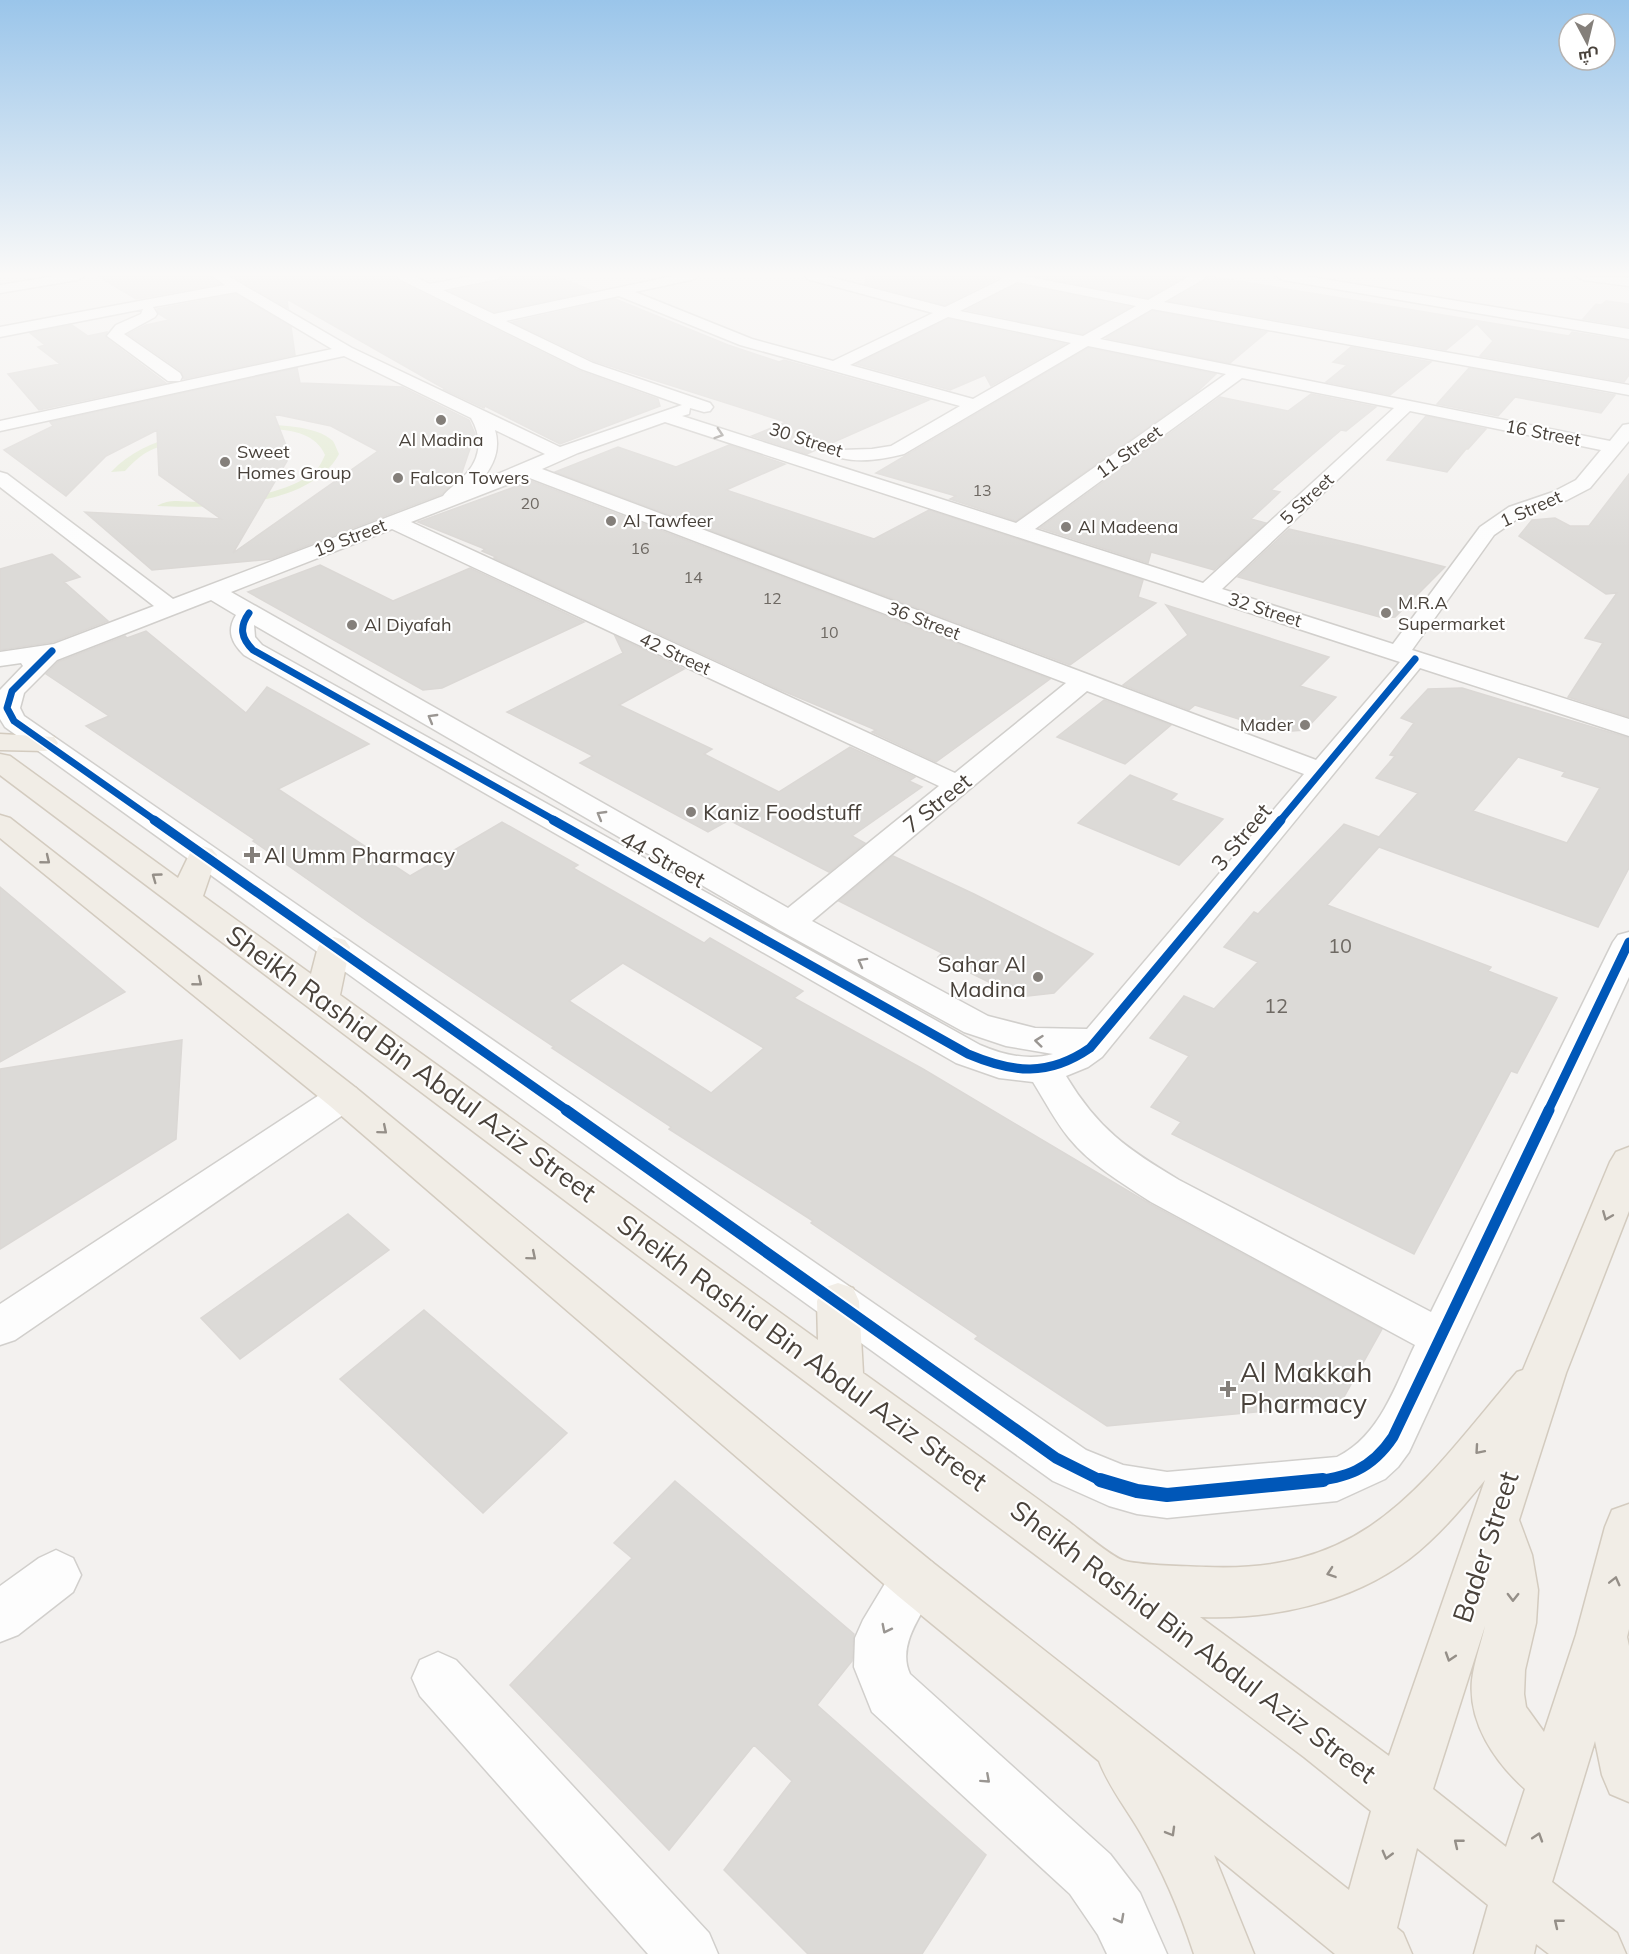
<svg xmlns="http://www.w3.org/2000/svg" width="1629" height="1954" font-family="Mulish,Cairo,sans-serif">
<rect width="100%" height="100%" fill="#f3f1ef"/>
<path fill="#e2ead2" d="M253,424c22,1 63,1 80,17 2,3 4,9 6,13 -28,53 -129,55 -182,52 13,-8 26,-4 41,-4 32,0 98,-9 120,-34 3,-4 5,-9 7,-13 -17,-40 -91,-23 -125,-16 -13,2 -28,3 -41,8 -14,4 -24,13 -34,24l-14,1c37,-39 92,-41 142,-48z"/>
<path fill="#dcdad7" stroke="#dbd8d5" stroke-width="1.5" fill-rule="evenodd" d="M98,276h112l9,8 -83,15z
M232,276h163l3,5 182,90 78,28 2,7 -100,38 -75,-38 -1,2 -41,-19h2l-158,-90 1,9z
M502,276h54l37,15 -99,21 -44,-21 48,-10z
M866,276h131l1,2 -53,27 -80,-21z
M1033,276h153l-38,22z
M1209,276l360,60 3,-4 57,9v34l-5,7 -144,-26 13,-15 -16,-17 -31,26 -276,-49 35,-20z
M1017,284l113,23 -47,27 -116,-24z
M236,294l55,33 4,28 -111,24 -3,-8 -53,-37 18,-9 23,-5 -10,-6 -2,-5z
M615,299l113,46 51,17 5,-2 145,40 -122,54 -55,-18 34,-14 -192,-61 -81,-39z
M1606,301l23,3v23l-46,-8 13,-15 5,1z
M1152,311l115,21 -37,31 -124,-25z
M948,319l117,25 -74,42 -6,-11 -35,15 -94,-26z
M72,325l16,11 19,-4 -1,6 60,45 -127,27 -31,-36 52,-10 -22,-17 7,-2 -15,-12z
M1351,347l80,15 -41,33 -64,-13 21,-17 -14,-3z
M1088,348l128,26 -19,18 -181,129 -66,-22 6,-3 -80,-23z
M297,368l3,15 102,4 67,33 6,14 -14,41 -19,19 -170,65 -120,11 -67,-58 136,7 -62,-44 -2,-45 -51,26 -40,40 -62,-46 49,-24 -3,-4zM274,414l57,12 47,25 -145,102 57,-97z
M1469,368l146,27 -14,18 -86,-16 -17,19 -61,-12z
M1311,394l65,13 -30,24 -5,-1 -70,60 9,2 -29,27 15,4 -52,47 -63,-18 -3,11 -108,-35 180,-131 68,14z
M1426,416l60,13 -18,20h-2l-19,23 -60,-12z
M729,445l56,19 -59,26 148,49 55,-29 214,70 -5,17 18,6 -86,62 -515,-193 63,-25 58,20z
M1629,474v243l-61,-20 35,-54 -18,-5 32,-45 -11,1 -87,-58 13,-16 23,-2 15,8h19z
M531,481l519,198 -114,83 -64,-30 4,-2 -100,-42 -282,-130 2,-1 -14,-6 3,-2 -67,-27z
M1289,529l69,16 87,22 -50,50 -12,1 -145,-41z
M52,554l28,23 -16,5 44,39 -55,21 -53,8v-81z
M320,565l73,36 77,-33 114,54 -142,66 -19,2 -175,-98z
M1166,605l163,52 -29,29 36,11 -31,33 -26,2 -84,-27 -6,5 -66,-25 65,-50z
M146,631l100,82 21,-26 102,57 -91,45 132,87 92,-54 76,43 -5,3 131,75 6,-5 93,53 -9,7 129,71 227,135 232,125 -42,75 -233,22 -132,-87 3,-3 -167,-113 2,-2 -144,-92 2,-2 -119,-79 2,-1 -187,-126 -114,-80 2,-1 -169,-114 23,-10 -63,-42 12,-12 67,-26 2,2zM623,963l141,85 -53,45 -142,-92z
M615,636l69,33 -65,36 93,44 -8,5 75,38 71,-45 65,30 -6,4 13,6 -70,49 13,7 -36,29 -100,-52 -21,12 -128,-69 13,-7 -86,-44 116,-59z
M1462,688l167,50v130l-31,59 -219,-80 -52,58 164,62 -3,4 69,27 -40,75 -6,-2 -97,183 -242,-120 9,-12 -30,-15 38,-51 -39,-18 34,-42 30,13 44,-47 -34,-15 30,-35 4,2 86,-90 35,13 39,-44 -42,-15 19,-22 -5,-1 24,-32 -13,-5 27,-29zM1518,757l47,15 -3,4 38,12 -33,55 -94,-32z
M1104,700l67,25 -46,39 -68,-27z
M1130,775l47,19 -6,6 52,19 -44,46 -101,-42z
M893,856l81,38 119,60 -39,39 -35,4 -81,-40 4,-4 -103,-52z
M0,887l125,105 -125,70z
M182,1040l-6,99 -176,110v-180z
M348,1214l41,36 -149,109 -39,-41z
M424,1310l143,123 -84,80 -143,-134z
M675,1481l179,153 -2,27 -35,44 169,150 -64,99h-114l-84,-84 68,-89 -38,-36 -85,105 -159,-165 122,-127 -18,-15z"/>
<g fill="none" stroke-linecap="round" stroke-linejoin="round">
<g stroke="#d1cfcc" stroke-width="3">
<path id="minor" d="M55,276h29l-7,4 -77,13v-8z
M212,276h16l124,72 208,99 122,-42 -101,-36 -182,-90 -2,-3h17l16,8 43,-8h27l-2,3 -55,11 51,24 179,-38h24l-2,3 -60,13 117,47 81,22 100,-48 -126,-34 -2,-3h21l119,31 57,-28 -3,-3h25l124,24 42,-24h16l-2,3 -40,23 465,83v10l-477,-86 -52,30 510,102 13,-16 6,-1v17l-39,47 -23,12 -44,15 -29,20 -82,115 217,69v17l-209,-68 -318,389 -14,10 -22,9c32,53 61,73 113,104l252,132 182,-370 5,-7 11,-3v45l-220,475 -11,15 -13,12 -48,22 -170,17 -30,-4 -28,-8 -56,-25 -1048,-754 -5,-8v-29l23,-24 -2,-3 -21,3v-14l54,-8 100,-38 -154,-119v-15l7,2 166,125 270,-103c5,-7 12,-11 18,-17 19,-17 23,-39 10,-61l-127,-62 -344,75v-10l332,-72 -96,-57 -83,15 4,7 -2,3 -31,17 56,39 2,4 -2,4h-12l-61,-45 9,-11 25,-11 2,-5 -143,28v-10l225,-42zM1017,282l119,24 -53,30 -123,-25zM619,296l121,49 220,61 -69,40 -19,3 -31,1 -2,4 2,4c21,5 42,1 63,-4l184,-108 138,28 -210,149 -334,-107 7,-2 1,-6 14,4 6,-1 3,-4 -3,-4 -117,-40 -87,-42zM948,317l123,26 -98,56 -123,-34zM1242,378l152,30 -191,175 -168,-54zM1410,411l191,39 -25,30 -23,12 -44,15 -29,20 -87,117 -171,-55zM665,422l735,240 -84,98 -774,-291 36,-16zM495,430l50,24 -64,27c12,-15 20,-31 14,-51zM527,477l539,206 -111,90 -544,-251zM392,529l547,257 -151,122 -557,-316zM211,600l25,15c-10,16 -4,28 8,40l712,408 43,15 34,4c12,19 22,39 36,56 22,27 53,45 82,64l264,143c-20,41 -35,91 -78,112l-170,15 -44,-7 -37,-15 -1062,-734 -4,-8 4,-15 33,-33zM254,625l525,305 185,102 42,14 47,8c-24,7 -50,1 -73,-9l-718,-400 -7,-8zM1087,691l217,83 -217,255 -52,-1 -47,-12 -176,-95z
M1276,276h29l324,53v10l-346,-59z
M1576,276l53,2v8l-46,-6z
M343,1084l13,4 5,9 -5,9 -341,234 -15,5v-41l330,-216z
M56,1550l17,8 8,17 -8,17 -55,43 -18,7v-56l39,-28z
M915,1554l17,8 8,17c-12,29 -45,63 -30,95l200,180 30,39 27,61h-60l-9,-19 -28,-41 -198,-182 -18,-45 1,-29 8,-18 35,-58z
M438,1652l18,8 253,273 9,21h-70l-228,-258 -8,-18 8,-18z"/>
</g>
<g stroke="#d3cbbf" stroke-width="3">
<path id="major" d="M0,734l54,3 4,6 -4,6 -9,2 -45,-1z
M0,754l10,2 168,122 14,-29 10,-3 10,3 5,6 -14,41 108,78 7,-27 5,-7 11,-3 11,3 5,7 -10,48 478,345 -1,-39 6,-13 15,-5 15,5 6,13 4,72c67,48 135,97 202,146 13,9 47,39 60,42 22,5 58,5 81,6 164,7 216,-84 311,-195l6,-2 87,-208 6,-10 13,-5v64l-63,162 -47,147 13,35 6,35 -2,33 -11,47 -1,24 2,13 18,25 32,-97 29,-108 7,-17 17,-6v125l-2,8 2,9v156l-19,-8 -8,-19 -7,-34 -43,141 65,51 9,21h-77l-13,-10 -2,10h-60l14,-49 -71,-57 -20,80 6,5 9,21h-77l-121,-99 40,99h-60c-14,-43 -31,-83 -54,-122 -14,-24 -31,-45 -41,-71l-201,-165 -568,-490 -330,-268v-23l10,3 346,270 576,474 417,328 22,-79 -67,-54 -1304,-982zM1485,1480l-96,276 -189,-139c72,3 150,-14 209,-58 29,-22 53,-51 76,-79zM1485,1626c-4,18 -11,36 -13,54 -4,43 23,82 53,109l-19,58 -73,-58z"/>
</g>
<use href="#minor" fill="#fdfdfd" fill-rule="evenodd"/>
<use href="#major" fill="#f1ede6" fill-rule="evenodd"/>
<g stroke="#fff" stroke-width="10">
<path id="cycleway-far3" d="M249,613c-10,14 -8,25 4,37l303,171
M52,651l-40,40 -5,17 7,13 142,100
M1280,821l135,-162"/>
</g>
<g stroke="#fff" stroke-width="13">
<path id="cycleway-far2" d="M154,820l414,291
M553,820l415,234c45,19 80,23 122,-6l191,-228
M1548,1111l81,-169"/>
</g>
<g stroke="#fff" stroke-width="15">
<path id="cycleway-far1" d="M566,1110l490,348 48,24
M1308,1482c38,-4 63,-12 85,-45l156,-327"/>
</g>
<g stroke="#fff" stroke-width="18">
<path id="cycleway" d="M1100,1480l37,11 30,4 156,-15"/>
</g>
<use href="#cycleway-far3" stroke="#0057b8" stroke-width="7"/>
<use href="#cycleway-far2" stroke="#0057b8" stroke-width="9"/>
<use href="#cycleway-far1" stroke="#0057b8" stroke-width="11"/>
<use href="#cycleway" stroke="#0057b8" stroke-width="14"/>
</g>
<defs><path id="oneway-chevron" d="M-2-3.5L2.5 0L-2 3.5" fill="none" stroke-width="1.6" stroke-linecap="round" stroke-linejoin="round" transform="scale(1.5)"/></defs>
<g stroke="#9a9692">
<use href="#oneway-chevron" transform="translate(719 434) rotate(18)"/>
<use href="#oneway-chevron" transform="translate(432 718) rotate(-150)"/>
<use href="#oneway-chevron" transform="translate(601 815) rotate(-150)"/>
<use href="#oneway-chevron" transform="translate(862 962) rotate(-151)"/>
<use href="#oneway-chevron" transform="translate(1039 1041) rotate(-174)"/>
<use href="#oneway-chevron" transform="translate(886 1629) rotate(117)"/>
<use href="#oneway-chevron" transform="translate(986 1779) rotate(42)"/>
<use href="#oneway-chevron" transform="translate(1120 1919) rotate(62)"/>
</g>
<g stroke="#958f88">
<use href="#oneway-chevron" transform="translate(46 860) rotate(39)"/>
<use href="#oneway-chevron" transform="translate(156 877) rotate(-144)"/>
<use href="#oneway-chevron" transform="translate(198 982) rotate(39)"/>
<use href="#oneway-chevron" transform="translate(383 1130) rotate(40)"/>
<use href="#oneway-chevron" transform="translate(1607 1216) rotate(112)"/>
<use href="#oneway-chevron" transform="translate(532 1256) rotate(40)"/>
<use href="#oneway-chevron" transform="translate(1479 1450) rotate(131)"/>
<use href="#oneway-chevron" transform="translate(1331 1573) rotate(161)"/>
<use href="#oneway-chevron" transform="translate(1615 1581) rotate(-76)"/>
<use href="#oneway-chevron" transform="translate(1513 1597) rotate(91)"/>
<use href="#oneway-chevron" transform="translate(1450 1657) rotate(108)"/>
<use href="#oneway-chevron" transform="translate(1171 1832) rotate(60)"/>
<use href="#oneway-chevron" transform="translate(1538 1837) rotate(-72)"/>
<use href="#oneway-chevron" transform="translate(1458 1843) rotate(-141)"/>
<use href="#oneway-chevron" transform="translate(1387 1855) rotate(105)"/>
<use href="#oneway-chevron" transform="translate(1558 1923) rotate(-141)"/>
</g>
<linearGradient id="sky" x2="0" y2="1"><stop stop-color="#9ac5ea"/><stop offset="0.5" stop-color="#faf9f8"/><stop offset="1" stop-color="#faf9f8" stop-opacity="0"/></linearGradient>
<rect width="1629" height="549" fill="url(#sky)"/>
<g fill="#847f7a" stroke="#fff" stroke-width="2">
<circle cx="441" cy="420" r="6"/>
<circle cx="225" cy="462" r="6"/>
<circle cx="398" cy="478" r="6"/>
<circle cx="611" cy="521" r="6"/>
<circle cx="1066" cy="527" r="6"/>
<circle cx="1386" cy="613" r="6"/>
<circle cx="352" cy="625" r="6"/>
<circle cx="1305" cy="725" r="6"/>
<circle cx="691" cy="812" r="6"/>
<path d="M249 846h6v6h6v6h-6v6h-6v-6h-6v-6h6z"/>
<circle cx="1038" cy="977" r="6"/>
<path d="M1225 1380h6v6h6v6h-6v6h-6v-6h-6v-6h6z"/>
</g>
<g text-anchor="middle" stroke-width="4.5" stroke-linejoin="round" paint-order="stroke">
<g font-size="16" fill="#6e6963">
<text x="982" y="496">13</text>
<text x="530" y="509">20</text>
<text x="640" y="554">16</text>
<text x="693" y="583">14</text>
<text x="772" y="604">12</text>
<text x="829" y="638">10</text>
</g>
<g font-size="18" fill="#49423b" stroke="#fff">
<text transform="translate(1543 433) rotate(11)" y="6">16 Street</text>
<text transform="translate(806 440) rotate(18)" y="6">30 Street</text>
<text transform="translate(1129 452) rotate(-36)" y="6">11 Street</text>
<text transform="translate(1307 499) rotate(-43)" y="6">5 Street</text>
<text transform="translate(1531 509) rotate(-24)" y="6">1 Street</text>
<text transform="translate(350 538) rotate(-21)" y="6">19 Street</text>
<text transform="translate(1265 610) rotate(18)" y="6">32 Street</text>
<text transform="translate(924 621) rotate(21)" y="6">36 Street</text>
<text transform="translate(675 654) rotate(25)" y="6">42 Street</text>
</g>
<g font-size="18" fill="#49423b" stroke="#fff" text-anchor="start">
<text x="441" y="446" text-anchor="middle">Al Madina</text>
<text x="237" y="458">Sweet<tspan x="237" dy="21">Homes Group</tspan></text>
<text x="410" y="484">Falcon Towers</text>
<text x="623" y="527">Al Tawfeer</text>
<text x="1078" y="533">Al Madeena</text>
<text x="1398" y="609">M.R.A<tspan x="1398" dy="21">Supermarket</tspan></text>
<text x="364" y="631">Al Diyafah</text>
<text x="1293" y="731" text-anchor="end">Mader</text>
</g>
<g font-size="20" fill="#6e6963">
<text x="1340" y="953">10</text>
<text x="1276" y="1013">12</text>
</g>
<g font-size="22" fill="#49423b" stroke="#fff">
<text transform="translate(937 803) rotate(-39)" y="8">7 Street</text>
<text transform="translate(1241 837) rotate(-50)" y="8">3 Street</text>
<text transform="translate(663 859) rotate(29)" y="8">44 Street</text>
</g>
<g font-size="22" fill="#49423b" stroke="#fff" text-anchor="start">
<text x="703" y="820">Kaniz Foodstuff</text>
<text x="264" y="863">Al Umm Pharmacy</text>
<text x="1026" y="972" text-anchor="end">Sahar Al<tspan x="1026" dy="25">Madina</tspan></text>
</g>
<g font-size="27" fill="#49423b" stroke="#fff">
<text transform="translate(411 1064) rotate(36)" y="9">Sheikh Rashid Bin Abdul Aziz Street</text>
<text transform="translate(802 1353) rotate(36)" y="9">Sheikh Rashid Bin Abdul Aziz Street</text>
<text transform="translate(1486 1547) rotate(-72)" y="9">Bader Street</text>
<text transform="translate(1193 1642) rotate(37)" y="9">Sheikh Rashid Bin Abdul Aziz Street</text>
</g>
<g font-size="27" fill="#49423b" stroke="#fff" text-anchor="start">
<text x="1240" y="1382">Al Makkah<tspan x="1240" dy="31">Pharmacy</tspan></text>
</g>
</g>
<g transform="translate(1587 42) rotate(173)"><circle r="28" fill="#ffffff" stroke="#b6b3b1" stroke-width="1.5"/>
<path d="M0-4.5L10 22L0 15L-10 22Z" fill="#847f7a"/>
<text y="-9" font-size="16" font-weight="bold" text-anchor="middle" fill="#49423b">ش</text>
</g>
</svg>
